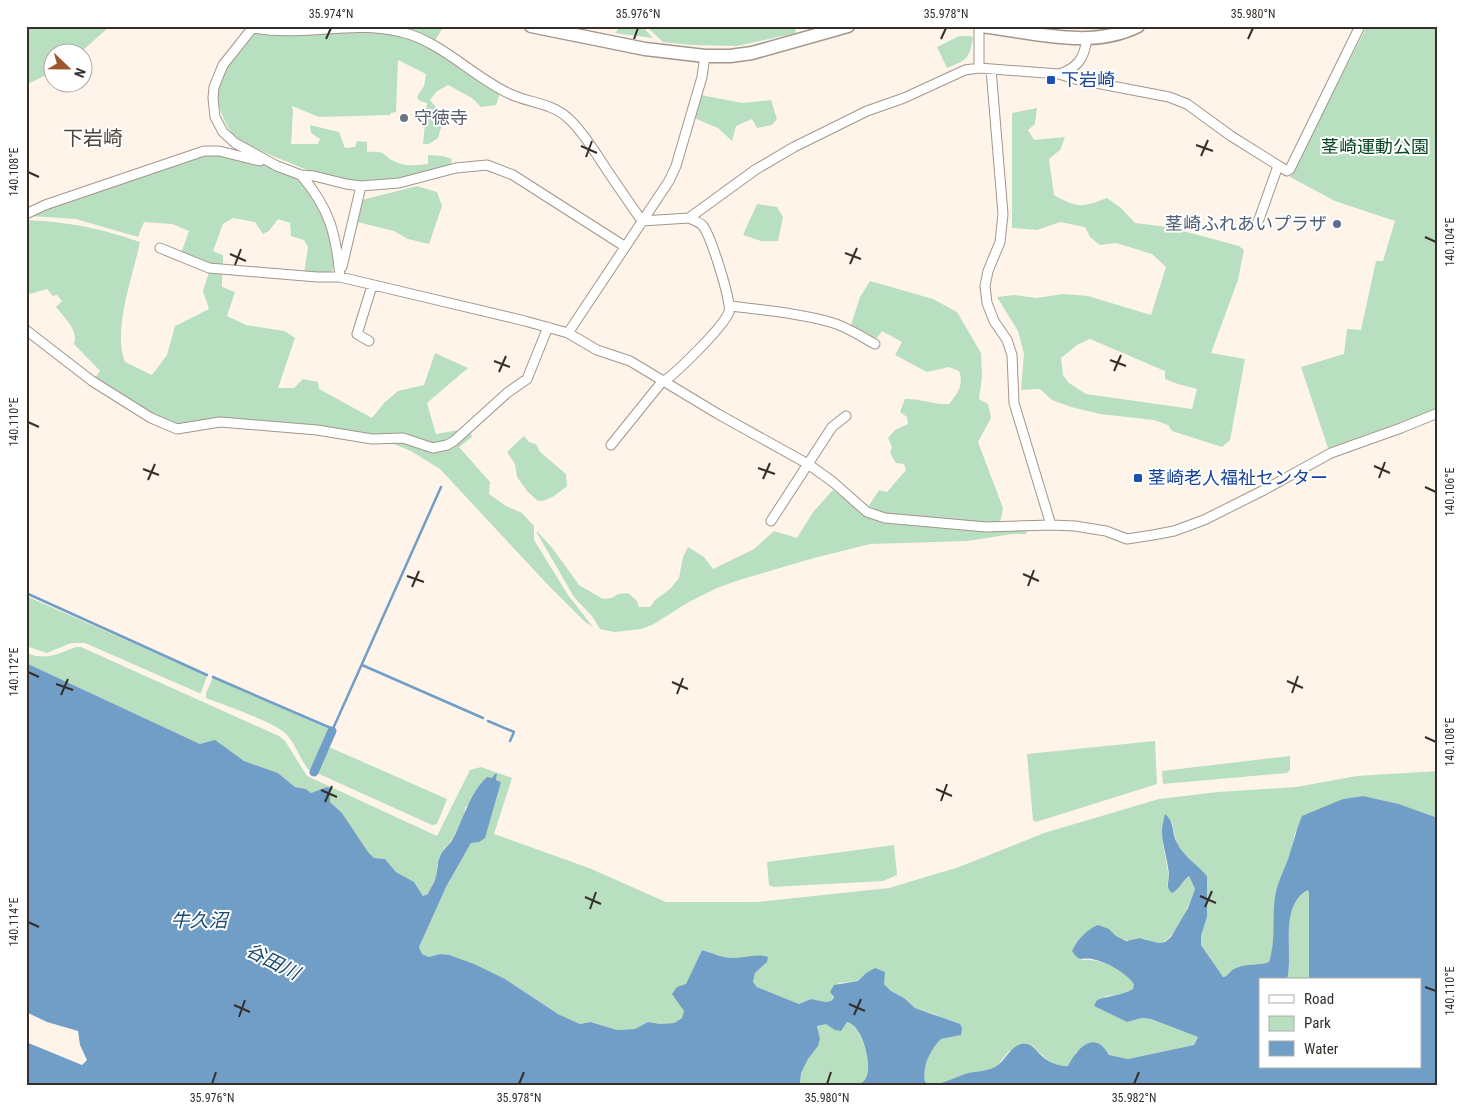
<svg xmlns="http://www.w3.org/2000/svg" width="1464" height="1111" font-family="'Roboto Condensed','Noto Sans JP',sans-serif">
<rect width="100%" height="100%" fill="#fff4ea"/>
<path fill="#b7dfc0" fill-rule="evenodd" d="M26,26h84l-29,26h-29v20l-26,13z
M388,26h56l-10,16z
M621,26h21l11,12 -38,-5z
M646,26h148l2,7 -59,13 -47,-1 -27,-3z
M1367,26h71v383l-110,39 -27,-81 43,-13 3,-25 14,1 15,-69h7l12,-40 -60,-20 -45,-24z
M356,31c15,1 29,1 43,4 34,8 71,40 101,58l-4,12 -15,2 -9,-9 -24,-13 -12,7 -6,8 5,6 7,19 -4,13 -9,6h-6l4,-41 -7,-2 -3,-4 7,-11 2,-12 -28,-14 -2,52 -5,1 -1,2 -71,2 -27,-11 1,5 -2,33h27l2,-5 -9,-6 -1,-8 29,7 6,16 10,-1 2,-6 10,1v10c22,-1 13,3 29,10 9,5 22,3 32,2v-9l15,1 9,3 -2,8c-29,7 -59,16 -90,15 -27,-1 -55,-13 -80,-23 -12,-6 -27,-10 -38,-17 -11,-7 -15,-16 -20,-27 -14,-35 11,-58 33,-83l41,4z
M959,36h12l2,2c-4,21 -6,22 -26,30l-10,-21z
M701,95l41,8 29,-3 6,19 -5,6 -15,3 -5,-9 -16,7 -4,15 -14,-13 -24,-10z
M1037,108l-2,16 -7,6 6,10 31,-3 -5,13 -11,9 5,36c24,14 29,12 53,3l14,10 14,15 33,4 71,19 5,4 -6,30 -27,73 34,6 -15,81 -8,7 -50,-16 -4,-6 -14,-5 -54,-6 -29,-7 -19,-7 -12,-11 -19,1 3,-36 -6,-23 -21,-34 17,-2 23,3 26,-4 25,2 63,19 15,-48 -14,-13 -36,-11 -16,2 -10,-8 -5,-10 -25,-5 -23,8 -25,-2v-115zM1090,339l75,32v8l13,5 19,5 -5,20 -106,-15 -17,-11 -6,-8 -2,-17 16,-13z
M223,154c34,10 84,16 98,54 6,17 10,35 15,52l-3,9 -3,4h-26l4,-26 -4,-7 -13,-4 -1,-13 -12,-4 -9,12 -6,3 -8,-12 -22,-4 -10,6 -10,27 10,4v9h-13l-29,-11 8,-22 -17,-7 -28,-2 -6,15 -62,-18 -46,-3 14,-7 159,-54z
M417,186l20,6 5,14 -13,38 -21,-5 -14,-8 -37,-9 5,-22z
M757,204l20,3 6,10 -5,24h-17l-18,-6z
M26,220c44,2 73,8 114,22 -7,33 -20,67 -19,100 0,7 2,14 4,20l27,13 15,-20 8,-29 34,-17 -6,-18 6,-19 13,1v14l13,5 -8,24 19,9 38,6 11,7 -17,50h16l9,-9 15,3 1,7 53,29 12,-15 14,-12 26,-6 11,-32 33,15 -41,35 9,31 22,-4 -5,7 -15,8 -53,-11 -16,1 -52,-9h-141l-18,-9 -63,-39 5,-7 -26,-27c5,-13 -10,-27 -18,-37l6,-6 -5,-6 -4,1 -6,-7 -17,5 -4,-6z
M870,281l63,18 24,13 24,41 1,24 -3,22 9,5 3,14 -13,24 25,66 -2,11 -3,4c-26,0 -113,-2 -130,-16l11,-17 8,2 19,-22 -2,-6 -8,-1 -6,-10 2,-6 -4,-9 7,-8 13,-6 -1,-7 -7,-5 5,-13c15,-1 29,6 44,5 9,-11 15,-19 10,-33l-10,-4 -22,5 -32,-17 7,-13 -20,-11 -5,7 -26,-13 9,-28z
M470,430l2,7 -13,10 31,35 -1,12 17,12 16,7 12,13v14l34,55 25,32 -8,-5 -37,-37 -108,-116 -29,-18 -25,-10 15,-1 28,10z
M524,436l5,6 7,2 4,8 26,22 1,12c-9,7 -17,15 -29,15l-10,-9 -11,-15 -2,-13 -8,-12z
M833,490l40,30 70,7 84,2 -1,5h-14l-44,7 -98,3 -56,14 -75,22 -22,8 -30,15 -33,21 -12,5 -28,3 -14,-3 -8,-13 -18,-19 -37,-64v-2l16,18 26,36 24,14 9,-1 6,-4 10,-1 9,8 2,6h11l5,-7 15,-11 9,-11 4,-21 5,-10 16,10 9,12 41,-20 20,-18 23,7 16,-26z
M26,596l181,80 -6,17h-2l-114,-50h-14l-24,10 -21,-7z
M76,647h5l198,89 6,5 22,35 130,60 33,-66 11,-3 31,11 -18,56 95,34 77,34h91l132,-14 70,-21 85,-34 115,-34 59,-7 78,-5 61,-11 81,-5v47l-39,-14 -36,-8 -20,3 -13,6 -35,28 -4,19 -15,40 -2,35 -2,25 -3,10c-10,4 -23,1 -33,6 -6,3 -7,8 -14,9l-21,-32v-9l6,-19v-41l-23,-22 -8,-12 -4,-21 -9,23 6,33 -2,9 9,5 6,-10 7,-5 6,13c-5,13 -20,53 -36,54 -6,0 -12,-5 -19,-5 -3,0 -8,2 -11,2 -8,1 -15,-5 -20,-11l-28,31c19,-2 42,9 54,24l-2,5 -9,5 -18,2 -12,10 33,16 15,-4 9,1 47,18 -4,8 -66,14 -19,-4 -8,-10 -25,7 -8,14c-14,2 -27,-11 -35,-20l-24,5 -12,15 -9,4 -22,4 -24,9 -12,2 -5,-2c-3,-16 5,-33 16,-44l20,-4 -24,-20 -22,-7 -11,-10 -13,-7 -7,-7 -18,-11 -8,8 -19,2 -8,18 -5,1 -15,-3 -12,5 -42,-17 -4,-5 2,-9 12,-11 -42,-4 -23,-8 -16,35 -9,2 7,24 -2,7 -8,5 -14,1 -12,-2 -13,7 -18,1 -25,-8 -12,2 -22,-10 -53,-35 -65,-25 -11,3 -7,-3 -3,-8 27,-59 25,-44 8,-2 22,-59 -5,-2 1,-5 -5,3 -27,30 -1,9 -15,27 -5,4 -7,17 1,7 -10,22 -5,2 -9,-14 -18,-10 -11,-13 -11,-1 -6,-6 -26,-39 -12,-11 -3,-15 -16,6 -5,-4 -11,-2 -17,-14 -34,-12 -20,-13 -5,-5 -19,1 -174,-81v-10c20,8 31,1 50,-6z
M213,677l118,53 -19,43c-12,-11 -15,-28 -26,-39 -12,-12 -62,-29 -80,-36v-5z
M1155,741l2,43 -121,38 -3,-2 -6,-66z
M329,747l118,52 -10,25 -5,1 -115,-52z
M1290,756v14l-3,3 -124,11 -1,-13z
M894,845l3,30 -14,6 -110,6 -4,-2 -2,-23z
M1308,890l1,3v87h-22c7,-28 -10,-72 21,-90z
M847,1022c2,1 5,2 7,4 9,9 22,49 8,57 -6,3 -55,3 -62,1l1,-11 7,-14 10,-13 2,-7 -3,-13 9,-3 9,7z"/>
<path fill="#719ec7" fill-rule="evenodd" d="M26,663l174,81 15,-4 29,21 34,12 17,14 11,2 5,4 16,-6 3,1v14l12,11 26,39 6,6 11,1 11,13 18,10 9,14 5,-2c3,-7 8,-14 9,-22 1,-5 0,-9 3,-15 2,-7 7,-10 11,-15 13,-22 17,-47 36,-65l5,1 3,-4h2l-1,6 5,2 -16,56 -6,4 -8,1 -25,44 -27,60 3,7 7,3 11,-3 9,1 25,9 31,15 53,35 22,10 11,-2 26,8 18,-1 13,-7 12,2 14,-1 8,-5 2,-7 -12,-17 5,-7 9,-3 16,-34c10,3 20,8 31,8 12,0 23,-5 35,-1l-1,5 -12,11 -2,9 4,5 42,17 12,-5 15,3 5,-1 3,-4 -4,-5 4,-7 24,-4 8,-8 9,-5 10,4 -1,12 7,7 13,7 11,10 45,16 2,4 -1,7 -20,4c-11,11 -19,28 -16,43l5,3h-81c5,-1 11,0 15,-4 10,-10 0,-46 -10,-55 -2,-2 -4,-3 -7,-4l-6,9 -6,-1 -9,-6 -9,2 3,13 -2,7 -10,13 -7,14 -1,11 2,1h-769l-7,-4v-39l56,23 5,-5 -7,-15 -2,-14 -31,-9 -21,-10z
M1363,796l36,8 39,14v267h-506c12,-2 22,-7 33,-11 10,-3 21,-2 30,-7 11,-6 13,-19 26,-23 11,-2 15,7 22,13 5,5 18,10 25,9 5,-10 19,-31 33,-21 3,2 6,7 8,10l19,4 66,-14 4,-8 -47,-18 -9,-1 -15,4 -33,-16 3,-6c12,-5 25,-4 36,-11l1,-5c-9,-12 -27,-22 -42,-25 -11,-2 -12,4 -20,-8 6,-12 14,-21 26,-26l11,4 7,7 10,5 14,-3 18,5 7,-1 6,-5 17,-29 7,-19 -6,-13c-7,5 -10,14 -17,17 -7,-6 -3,-11 -3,-18 -1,-15 -7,-30 -7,-45 0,-5 2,-10 3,-16 11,10 6,18 12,29 7,14 21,22 30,33v41l-6,19v9l22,32c6,-1 7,-7 13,-9 10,-5 23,-2 33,-6 7,-21 3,-43 6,-65 2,-15 11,-30 15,-44 4,-13 7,-25 12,-37l41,-17zM1308,890l1,3v87h111v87h-160v-87h27c7,-27 -9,-74 21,-90z"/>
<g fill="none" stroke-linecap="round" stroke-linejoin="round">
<path stroke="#719ec7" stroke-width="2.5" d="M26,593l181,82
M362,665l121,53
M213,677l120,52
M488,721l26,11 -4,9
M332,731l109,-244"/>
<path stroke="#719ec7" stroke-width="9" d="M314,772l18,-41"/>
<g stroke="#a3968b" stroke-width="11">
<path id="street" d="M254,26l-31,39 -9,22 -1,11 2,19 8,15 12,11 42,23 24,9 13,1 32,8 15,2 38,-3 57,-15 31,-3 26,10 111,71
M253,28c49,9 100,-8 148,4 40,9 72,45 109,62 19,9 43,9 59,25 13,12 22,27 32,42 13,20 27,40 41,60l47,-3 66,-48 39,-23 73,-36 37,-13 61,-28 14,-2 80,6c19,-6 25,-16 28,-35
M979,68v-42
M991,69l12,145 -3,28 -12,29 -3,15 2,17 7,18 13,19 5,15 2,48 37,122
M1059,74l16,5 94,18 18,7 44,32 56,35 3,-2 70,-143
M301,175c29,34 35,59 39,102
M26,214l19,-9 159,-54h15l41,10
M1258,222l20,-56
M160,248l49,20 108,9h23l185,44 43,12 29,17 33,11 88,53 90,50 25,18 34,30 18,6 101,9 65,-2 24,1 31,5 21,8 26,-4 21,-4 30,-11 60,-30 67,-37 70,-25 37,-15
M342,267l19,-81
M730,306c33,4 68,7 100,16 16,4 30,14 45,22
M26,330l66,51 59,37 26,11 43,-7 97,8 55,9 31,-1 30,10 14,-3 7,-4 53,-48 20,-14 21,-52
M568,333l101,-152 7,-15 26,-89 3,-21
M369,341l-12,-7 15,-48
M611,445l50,-62c14,-8 63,-57 68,-71 3,-10 -19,-79 -27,-87 -3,-3 -9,-5 -13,-7
M771,521l61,-94 14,-11"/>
</g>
<g stroke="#a3968b" stroke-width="15">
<path id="secondary" d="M531,26l114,23 60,7h25l22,-3 96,-27
M981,26c51,6 110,24 157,0"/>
</g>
<use href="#street" stroke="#fff" stroke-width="9"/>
<use href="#secondary" stroke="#fff" stroke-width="12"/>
</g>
<path fill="none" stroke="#342f2a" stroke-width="2" d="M326,39l5,-11M634,39l4,-11M941,39l5,-11M1248,39l5,-11M1196,145l17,6M581,146l16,7M1201,156l7,-16M586,157l6,-16M28,172l11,5M1425,237l11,5M845,253l16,6M230,254l16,7M850,264l7,-16M235,265l6,-16M1110,360l16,6M494,361l16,6M1114,371l7,-16M499,372l7,-16M28,422l11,5M1374,466l16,7M758,468l17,6M143,469l16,6M1379,478l6,-16M763,479l7,-16M148,480l7,-16M1425,487l11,5M1023,574l16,7M407,576l17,6M1028,586l6,-16M412,587l7,-16M28,672l11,5M1287,681l16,7M672,682l16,7M56,684l17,6M1292,693l6,-17M677,694l6,-16M61,695l7,-16M1425,737l11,5M936,789l16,7M321,790l16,7M941,801l6,-17M325,802l7,-16M1200,896l16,7M585,897l16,7M1205,907l7,-16M590,909l6,-17M28,922l11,5M1425,987l11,4M849,1004l16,7M234,1005l16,7M854,1015l7,-16M239,1017l6,-17M212,1084l4,-12M519,1084l5,-12M827,1084l4,-12M1134,1084l5,-12"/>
<g fill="#1a4fb4" stroke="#fff" stroke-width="2">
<rect x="1046" y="75" width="10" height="10" rx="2.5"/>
<rect x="1133" y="473" width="10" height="10" rx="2.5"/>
</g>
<circle fill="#6b7280" stroke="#fff" stroke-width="2" cx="404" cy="118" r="5"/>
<circle fill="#5c6f8a" stroke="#fff" stroke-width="2" cx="1337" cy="224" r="5"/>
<g text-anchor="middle" stroke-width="4" stroke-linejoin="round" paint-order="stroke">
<g font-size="18" fill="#164399" stroke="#fff" text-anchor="start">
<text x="1061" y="86">下岩崎</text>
<text x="1148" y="484">茎崎老人福祉センター</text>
</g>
<g font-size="18" fill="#5b616d" stroke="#fff" text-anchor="start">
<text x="414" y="124">守徳寺</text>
</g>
<g font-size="18" fill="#084622" stroke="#fff">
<text x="1375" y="153">茎崎運動公園</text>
</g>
<g font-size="18" fill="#4e5e75" stroke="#fff" text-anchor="end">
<text x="1327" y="230">茎崎ふれあいプラザ</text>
</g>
<g font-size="19" font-style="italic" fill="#174971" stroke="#fff">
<text x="199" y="927">牛久沼</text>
<text transform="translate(273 961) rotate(27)" y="7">谷田川</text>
</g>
<g font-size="20" fill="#50453b" stroke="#fff">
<text x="93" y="145">下岩崎</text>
</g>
</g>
<rect width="1464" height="1111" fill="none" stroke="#ffffff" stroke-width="55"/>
<rect x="1259" y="978" width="162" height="90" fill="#ffffff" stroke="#aeacaa"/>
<rect x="1269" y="995" width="25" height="8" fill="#ffffff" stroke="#aeacaa"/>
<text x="1304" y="1004" font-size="15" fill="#342f2a">Road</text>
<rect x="1269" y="1016" width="25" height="15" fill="#b7dfc0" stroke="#aeacaa"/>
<text x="1304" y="1028" font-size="15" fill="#342f2a">Park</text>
<rect x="1269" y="1041" width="25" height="15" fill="#719ec7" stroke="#aeacaa"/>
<text x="1304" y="1054" font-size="15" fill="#342f2a">Water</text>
<g transform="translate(68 68) rotate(112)"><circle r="24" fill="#ffffff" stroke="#aeacaa"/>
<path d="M0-4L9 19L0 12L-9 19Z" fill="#9d572d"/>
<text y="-8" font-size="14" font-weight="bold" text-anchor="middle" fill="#342f2a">N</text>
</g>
<rect x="28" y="28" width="1408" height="1056" fill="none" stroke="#342f2a" stroke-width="2"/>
<g font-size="12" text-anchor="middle" fill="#342f2a">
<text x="331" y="18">35.974°N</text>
<text x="638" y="18">35.976°N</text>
<text x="946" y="18">35.978°N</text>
<text x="1253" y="18">35.980°N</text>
<text transform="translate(14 172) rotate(-90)" y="4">140.108°E</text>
<text transform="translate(1450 242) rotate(-90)" y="4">140.104°E</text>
<text transform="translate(14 422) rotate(-90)" y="4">140.110°E</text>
<text transform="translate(1450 492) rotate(-90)" y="4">140.106°E</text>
<text transform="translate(14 672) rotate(-90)" y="4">140.112°E</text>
<text transform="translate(1450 742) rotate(-90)" y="4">140.108°E</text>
<text transform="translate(14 922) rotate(-90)" y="4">140.114°E</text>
<text transform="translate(1450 991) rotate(-90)" y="4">140.110°E</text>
<text x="212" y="1102">35.976°N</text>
<text x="519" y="1102">35.978°N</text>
<text x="827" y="1102">35.980°N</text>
<text x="1134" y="1102">35.982°N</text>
</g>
</svg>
